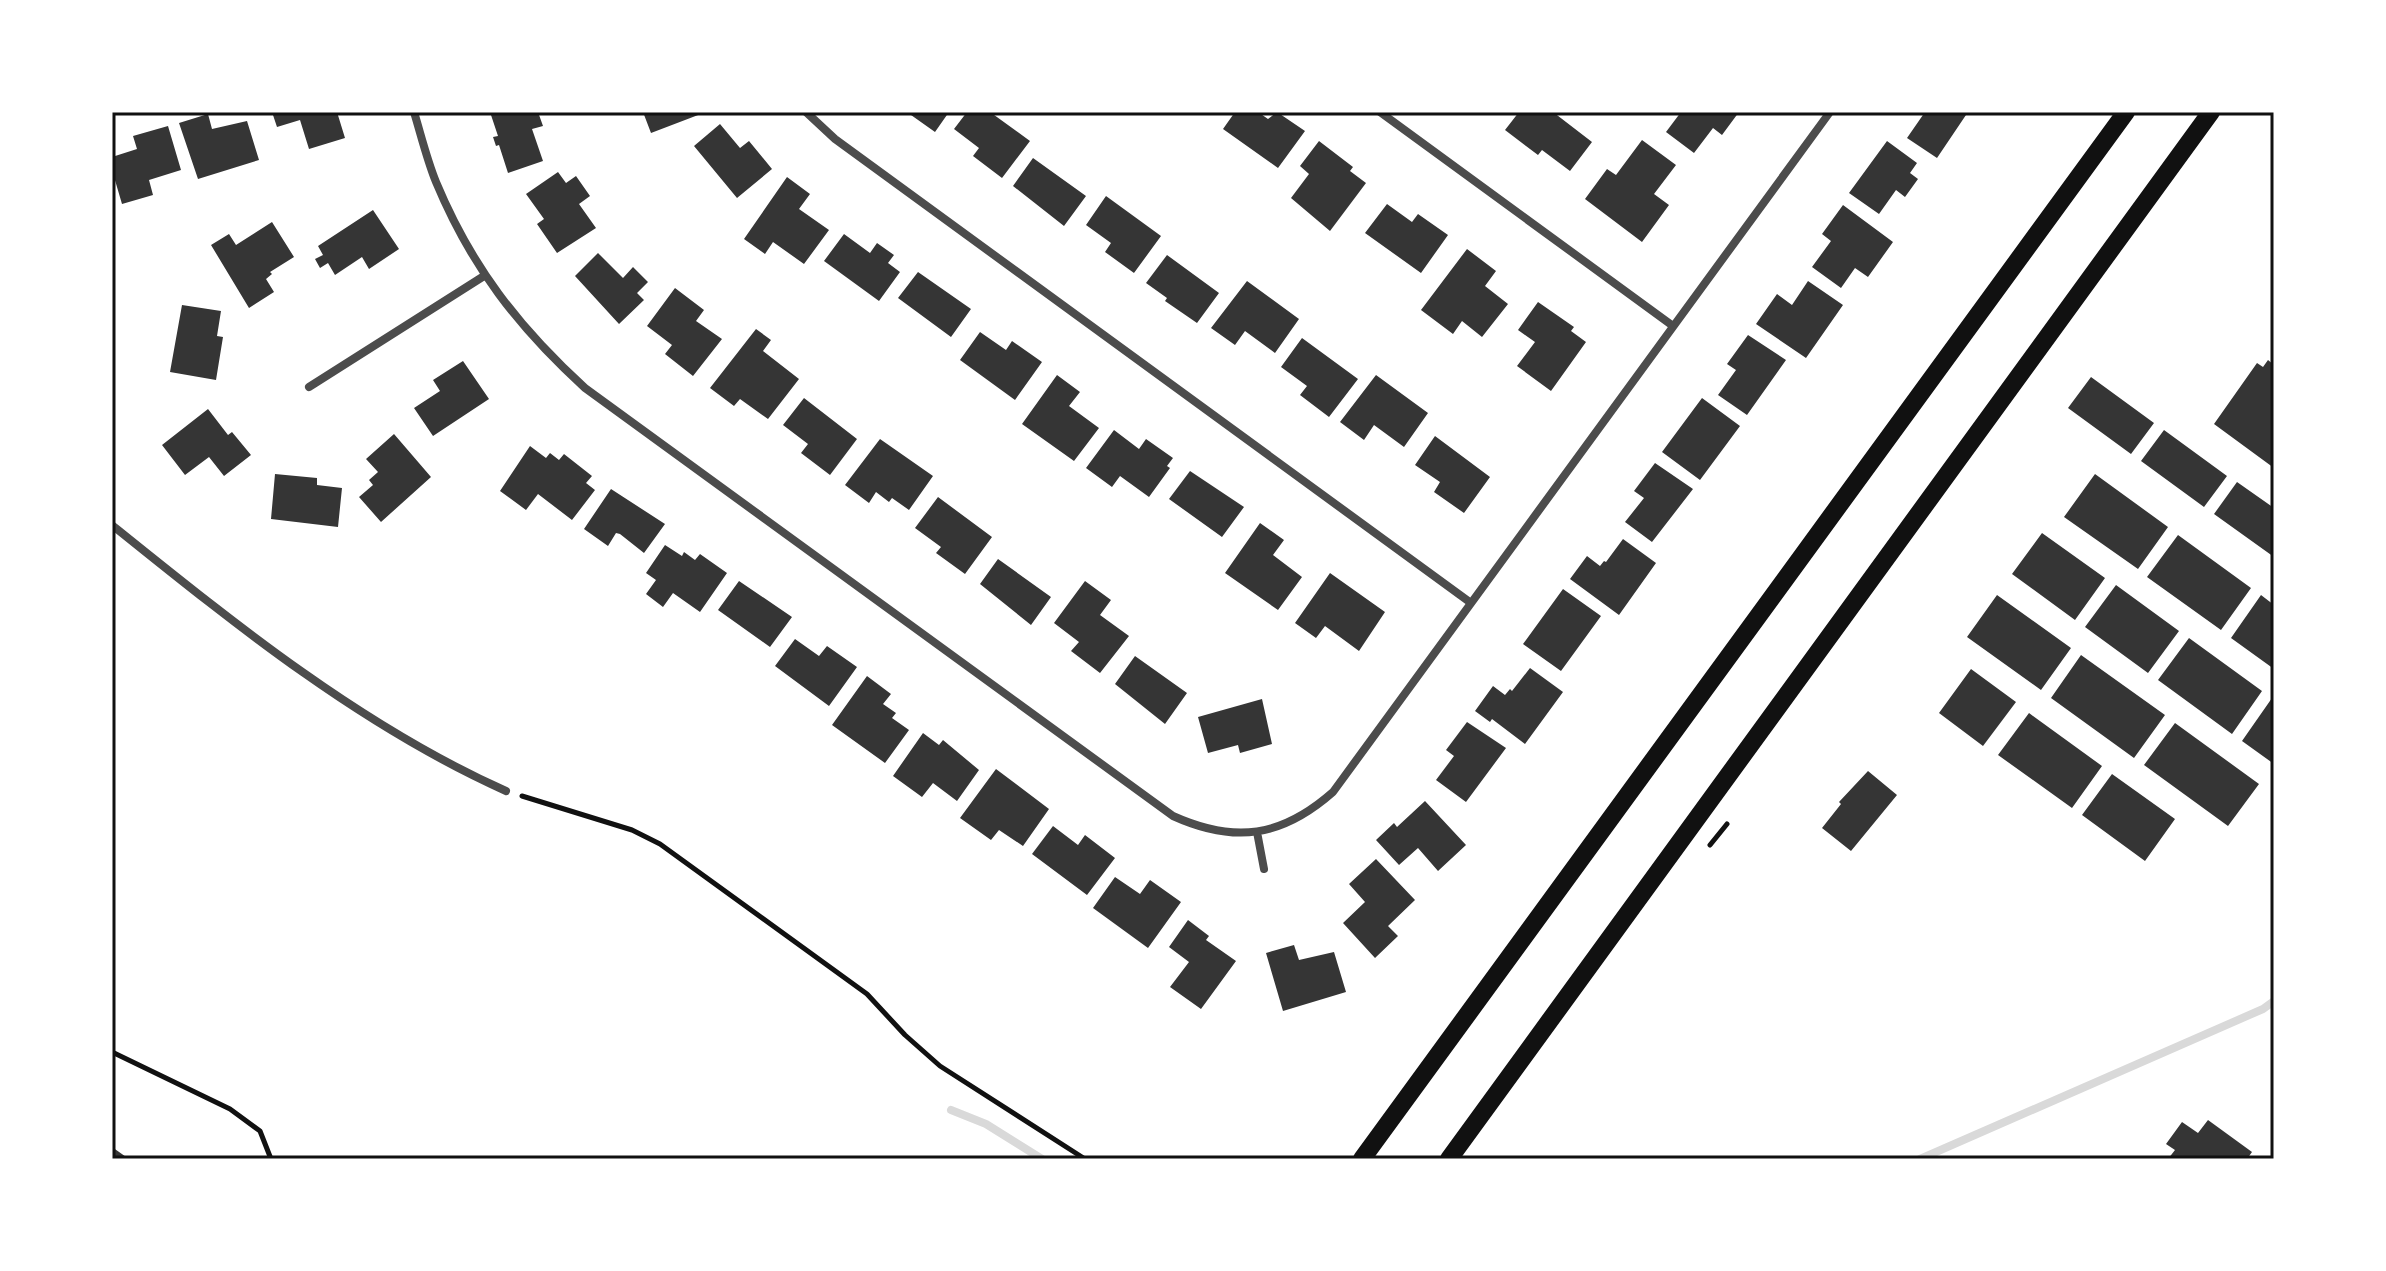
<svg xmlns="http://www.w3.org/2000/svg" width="2386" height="1271" font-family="Quicksand,sans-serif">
<rect width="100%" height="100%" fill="#fff"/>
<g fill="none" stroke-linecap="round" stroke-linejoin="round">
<path stroke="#d9d9d9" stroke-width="8" d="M951,1110l35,14 56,35
M1920,1159l343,-150 11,-8"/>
</g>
<path fill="#353535" d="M272,112h65l8,26 -36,11 -9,-29 -23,7z
M490,112h38v3l10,-3 5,14 -11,3 11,32 -35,12 -9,-28 -3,1 -3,-9 5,-1z
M643,112h63l-55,21z
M912,112h37l-14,20 -24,-17z
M967,112h23l40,29 -28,37 -29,-22 6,-8 -25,-19z
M1235,112h23l10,7 9,-7 28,19 -27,37 -55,-39z
M1519,112h34l39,30 -22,29 -28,-21 -4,5 -33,-25z
M1681,112h58l-17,23 -9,-7 -19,25 -28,-21z
M1925,112h43l-31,46 -30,-20z
M208,114l4,15 35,-8 12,39 -61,19 -19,-56z
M720,124l20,24 9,-7 23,28 -35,29 -43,-52z
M168,126l13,44 -32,10 4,15 -31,9 -10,-34v-13l25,-8 -4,-13z
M1642,140l34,25 -22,29 15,11 -27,37 -57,-43 22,-30 9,6z
M1319,141l34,26 -3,4 16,12 -36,48 -39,-33 18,-24 -9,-8z
M1887,141l30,22 -7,10 8,6 -13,18 -9,-7 -17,24 -30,-21z
M1033,158l53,38 -22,30 -51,-40z
M558,172l8,11 10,-7 14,20 -11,8 17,24 -39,25 -20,-29 7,-5 -18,-25z
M787,177l23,17 -11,15 30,21 -25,34 -31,-22 -8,12 -21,-15z
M1106,196l55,40 -27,37 -29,-21 6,-9 -25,-18z
M1387,204l25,18 6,-8 30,21 -27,38 -56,-40z
M1843,205l50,37 -25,35 -13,-9 -14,20 -29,-21 19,-26 -9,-7z
M373,210l26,39 -30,20 -7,-12 -27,18 -7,-12 -8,5 -5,-9 8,-4 -5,-9z
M272,222l22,35 -24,15 2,2 -6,5 8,13 -25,16 -38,-63 18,-11 7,11z
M844,234l26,19 7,-10 17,12 -6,8 12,9 -21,29 -55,-40z
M1467,249l29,22 -11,15 23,18 -26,33 -20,-16 -9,13 -32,-24z
M598,253l25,25 10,-11 15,15 -11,11 7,7 -25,24 -44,-48z
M1167,255l52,38 -22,30 -32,-22 2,-3 -21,-15z
M918,272l53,37 -20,28 -53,-39z
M1247,281l52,38 -24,34 -30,-22 -10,14 -24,-17z
M1808,281l35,24 -37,53 -50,-34 21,-30 15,11z
M675,288l29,22 -8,11 26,18 -29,37 -28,-22 7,-9 -25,-19z
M1538,302l36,25 -3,4 15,11 -35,49 -34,-25 18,-24 -17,-12z
M182,305l39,6 -4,25 6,1 -7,43 -46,-8z
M756,329l15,11 -8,11 36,28 -31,40 -28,-20 -6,7 -24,-18z
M980,332l26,18 6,-9 30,21 -27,38 -55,-40z
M1748,335l38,25 -39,55 -29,-20 18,-25 -9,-6z
M1302,338l56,41 -29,38 -29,-22 7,-9 -26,-19z
M2268,360l6,5v103l-60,-44 43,-61 6,4z
M463,361l26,38 -56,37 -19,-28 26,-17 -7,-11z
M1057,375l23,17 -11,14 30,22 -25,33 -52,-37z
M1376,375l52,38 -24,34 -30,-22 -10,15 -24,-18z
M2091,377l63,46 -23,31 -63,-46z
M804,398l53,41 -27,36 -29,-22 7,-9 -25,-19z
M1702,398l38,28 -40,54 -38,-28z
M208,409l20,26 4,-3 19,23 -27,21 -15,-19 -24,18 -23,-30z
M1114,430l25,19 7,-10 27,19 -6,8 3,2 -21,29 -29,-21 -8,11 -26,-19z
M2164,430l63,46 -23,31 -63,-46z
M394,434l37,43 -50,45 -22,-25 14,-12 -4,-5 9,-8 -12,-13z
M1435,436l55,41 -26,36 -30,-21 6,-10 -25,-17z
M880,439l53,37 -24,34 -17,-12 -3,4 -13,-10 -7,11 -24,-18z
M530,446l16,12 4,-5 9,7 5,-6 28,22 -6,7 9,7 -23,30 -34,-26 -12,16 -26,-19z
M1655,463l38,26 -41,53 -27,-20 19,-24 -10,-7z
M1190,471l54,36 -22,30 -53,-38z
M275,474l42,4v7l25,3 -4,39 -67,-8z
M2095,474l73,53 -30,42 -74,-52z
M2237,482l37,26v49l-60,-43z
M611,489l54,35 -21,29 -24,-19 -4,-1 -8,13 -24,-17z
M938,497l54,40 -27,37 -29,-21 5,-6 -26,-19z
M1260,523l24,17 -11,15 29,22 -24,33 -53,-37z
M2042,533l63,45 -30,42 -63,-46z
M2178,535l73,53 -30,42 -74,-53z
M1623,539l33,24 -37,52 -49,-36 17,-23 13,10 4,-5 2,1z
M665,545l17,11 2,-4 11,8 5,-6 27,19 -27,39 -27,-19 -10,14 -17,-13 10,-14 -10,-7z
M998,559l53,38 -20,28 -51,-41z
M1330,573l55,39 -26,39 -34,-25 -9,12 -21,-15z
M739,581l53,36 -22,30 -52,-37z
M1085,581l26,19 -11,15 29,21 -29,37 -29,-22 8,-9 -25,-19z
M2116,585l63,46 -31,42 -63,-46z
M1563,589l38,27 -40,55 -38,-27z
M1997,595l74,53 -30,42 -74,-53z
M2261,595l13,10v64l-43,-31z
M2189,638l73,53 -30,43 -74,-54z
M795,639l24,17 8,-10 30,21 -28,39 -54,-40z
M2081,655l84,60 -31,43 -83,-60z
M1135,656l52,37 -22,31 -50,-40z
M1530,668l33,24 -38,52 -33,-25 -2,3 -15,-11 18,-25 12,9 5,-6 2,2z
M1971,669l45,33 -33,44 -44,-33z
M867,676l24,18 -8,10 13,9 -4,5 17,12 -24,33 -53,-38z
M2272,698l2,2v64l-32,-23z
M1262,699l10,45 -32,9 -2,-8 -30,8 -10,-36z
M2029,713l73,53 -30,42 -74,-53z
M1467,722l39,26 -40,54 -30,-22 18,-24 -8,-6z
M2175,723l84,61 -31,42 -84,-61z
M923,733l16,12 4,-5 36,30 -22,31 -24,-18 -11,14 -29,-21z
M996,769l53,40 -26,37 -24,-16 -8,10 -31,-22z
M1868,771l29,24 -46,56 -29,-23 19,-24 -2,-2z
M2112,774l63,45 -30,42 -63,-46z
M1425,801l41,44 -28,26 -20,-23 -19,17 -23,-25 18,-17 3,4z
M1053,826l25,19 7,-10 30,23 -28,37 -55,-41z
M1376,859l39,41 -27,26 10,10 -23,22 -32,-35 22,-21 -16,-18z
M1115,877l25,17 10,-14 31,22 -33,46 -55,-40z
M1188,920l21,16 -3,4 30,21 -35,48 -31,-22 19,-25 -20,-15z
M1294,945l5,15 35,-8 12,40 -63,19 -17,-58z
M2208,1120l44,32 -5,7h-79l7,-9 -9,-6 16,-22 16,11z
M112,1147l17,12h-17z"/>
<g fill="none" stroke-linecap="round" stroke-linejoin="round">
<path stroke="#111" stroke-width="5" d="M522,796l110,34 28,14 207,150 38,41 35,31 145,93
M1710,845l17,-21
M112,1052l118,57 30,22 11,28"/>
<path stroke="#4c4c4c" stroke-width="8" d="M414,112c7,23 13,48 22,70 35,84 82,145 149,206l588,428c62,28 109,21 160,-24l497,-680
M806,112l29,27 636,464
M1380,112l293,214
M309,387l175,-111
M112,525c123,99 249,201 394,266
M1257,832l7,37"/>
<path stroke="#111" stroke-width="18" d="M1362,1159l764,-1047
M1449,1159l762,-1047"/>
</g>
<rect width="2386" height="1271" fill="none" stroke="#ffffff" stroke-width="228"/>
<rect x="114" y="114" width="2158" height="1043" fill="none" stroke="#111" stroke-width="3"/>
</svg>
